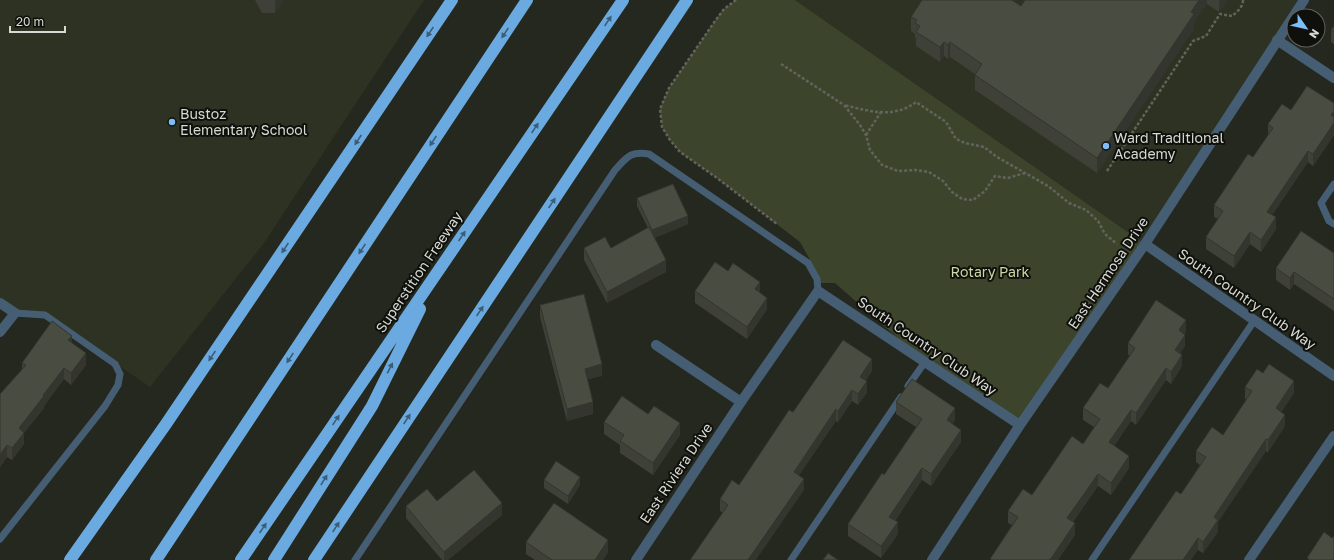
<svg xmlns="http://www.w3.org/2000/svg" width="1334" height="560" font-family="'Golos Text',sans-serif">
<rect width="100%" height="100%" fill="#25281f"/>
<path fill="#2d3222" d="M0,0h424l-160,243 -114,144 -105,-72 -30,-2 -15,-10z
M795,0h509l-159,244z"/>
<path fill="#3d442c" d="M736,0h59l350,244 -125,181 -95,-63 -90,-79h-21v-16l-14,-25 -83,-64 -37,-26 -10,-12 -8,-13 -2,-18 9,-21 46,-67 9,-12z"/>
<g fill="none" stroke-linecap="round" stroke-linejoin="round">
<path stroke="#61645c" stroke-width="2.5" stroke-dasharray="3 2" stroke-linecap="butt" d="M736,0l-12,9 -9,12 -46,67 -9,21 2,18 8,13 10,12 37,26 60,46
M781,64l63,41
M866,135l15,-23
M1107,171l86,-130 13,-5 14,-22 12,2c5,-4 11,-9 11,-16
M1025,173l-17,5 -13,-2 -10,15 -12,9 -11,-1 -10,-7 -9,-11 -14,-9 -14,-2 -17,1 -16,-6 -12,-15 -4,-15 -6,-10 -16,-20c24,6 50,14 72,-3l30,20 10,17 9,4 19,4 13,10 51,29 21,17 17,7 12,11 7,13 12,10"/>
<path stroke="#455e74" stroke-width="7" d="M1334,184l-13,19 8,18 5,3
M908,386l17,-24
M0,539l105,-133 13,-21 2,-11 -5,-10 -70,-49 -30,-2
M355,560l260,-390c12,-13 15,-19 34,-16l159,109 9,16 1,12
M791,560l110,-163
M1092,560l162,-239"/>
<path stroke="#455e74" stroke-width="10" d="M1277,40l57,38
M1145,244l189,132
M0,303l15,10 -15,19
M656,345l85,57
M636,560l105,-158 77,-111 202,134
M932,560l88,-135 125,-181 159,-244
M1249,560l85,-124"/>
<path stroke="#6aaae1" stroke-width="12" d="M70,560l96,-136 286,-424
M156,560l371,-560
M241,560l382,-560
M274,560l98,-154 48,-97
M314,560l373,-560"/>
</g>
<path fill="#3f4138" d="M255,0h29l-9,13h-13z
M1025,0h203l-9,12 -12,-8 -13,18v7l-97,144 -122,-83v-16l-25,-17 -2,2 -4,-3 -4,6 -24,-16v-8h-1v-4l-4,-3v-14l110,-11z
M1334,26v18l-3,-2v-12z
M1291,110l43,1v24l-21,31 -5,-4 -36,53 4,14 -15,23 -11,-8 -16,24 -28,-19v-12l12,-18 -4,-2v-12l39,-48 15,-22v-11z
M637,198l51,26 -34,14 12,34 -59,31 -23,-43v-12h27l37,-20 -11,-22z
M1334,253v58l-40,-27 -4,6 -14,-10v-12z
M728,271l32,22 7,16 -20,30 -52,-36v-12z
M540,305l62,71 -15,3 6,35 -26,7 -27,-104z
M1186,332l-2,2 1,12 -5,7 2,13 -11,18 -5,-4 -30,45 -5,-4 -17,25 15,22 -18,27 -13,-9 -25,36 2,13 -17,25h-68v-1l22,-34 -4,-2v-12l24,-16 51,-51 11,-17 -11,-7v-12l25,-20 22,-32 -2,-2v-11z
M72,343l14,22 -15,20 -7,-6 -20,27v2l-20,25v11l-12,16 -5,-3 -7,10 22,-98v-6z
M872,371l-6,9 1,13 -9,12 -6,-4 -14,21 -2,-1 -37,54 5,15 -81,23 -3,-2v-12l19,-14 54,-73z
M1245,387l49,6 -13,19 4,14 -17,26 -2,-1 -48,71v10l-15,21 -5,-3 -17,-56 19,-29 -4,-3v-11l27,-16 24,-36h-2z
M896,402l59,18 -3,4 9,18 -30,44 -9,-6 -27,41 3,13 -17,24 -33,-22v-12l36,-49 32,-48 -20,-13z
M604,422l76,13 -27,40 -33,-22v-8l-16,-11z
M544,480l36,5 -12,19 -24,-16z
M437,501l65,14 -54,45h-6l-36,-42v-12z
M526,542l82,10 -5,8h-68l-9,-6z"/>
<path fill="#33352e" d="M275,0h9l-9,13z
M1199,0h8v4l-13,18v7l-97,144v-15l94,-146z
M1219,0h9l-9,12z
M944,42v14l-4,6v-15z
M950,42v15l-2,2v-14z
M1334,111v11l-3,-7z
M1334,123v12l-21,31v-12z
M1308,151v11l-41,61v-11z
M688,216v8l-36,15v-9z
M1276,217v12l-15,23v-12z
M1250,232v12l-16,24v-12z
M666,260v12l-59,31v-11z
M1294,272v12l-4,6v-12z
M760,282v11l-5,-4z
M767,298v11l-20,30v-12z
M1186,320v12l-7,10v-12z
M1185,335v11l-10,15v-11z
M72,336v11l-4,-7z
M86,353v12l-15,20v-12z
M1182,355v11l-11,18v-12z
M872,359v12l-12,17v-11z
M602,364v12l-17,4v-11z
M64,368v11l-20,27v2l-25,31v-11z
M1166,368v12l-30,45v-12z
M867,381v12l-9,12v-11z
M1294,381v12l-18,27v-12z
M852,390v11l-14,21v-11z
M593,402v12l-26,7v-12z
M955,408v12l-8,11v-11z
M836,409v12l-42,62v-11z
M1131,410v11l-22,33v-12z
M1285,415v11l-17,26v-12z
M680,423v12l-27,40v-12z
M961,430v12l-30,44v-12z
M24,433v11l-12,16v-12z
M1266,439v12l-48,71v10l-15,21v-11l11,-25z
M7,445v12l-7,10v-12z
M1129,456v12l-18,27v-12z
M922,468v12l-33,49v-12z
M1098,474v12l-31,44v-12z
M580,477v8l-12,19v-8z
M804,479v11l-48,70h-8z
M502,503v12l-54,45h-4v-8z
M898,522v12l-17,24v-12z
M1075,523v12l-17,25h-8z
M1198,538v12l-7,10h-8z
M608,540v12l-5,8h-8z"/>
<path fill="#494c41" stroke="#33352e" d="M922,0h90l9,6 4,-6h174l-8,12 3,2 -97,144 -122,-83 7,-11 -32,-22 -2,3 -4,-3 -4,5 -24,-15 4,-6 -5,-3 2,-3 -6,-3z
M1334,26v6l-3,-2z
M1307,86l27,17v8l-3,4 3,2v6l-21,31 -5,-3 -41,61 9,5 -15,23 -11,-8 -16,24 -28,-19 17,-26 -9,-6 34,-51 5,3 20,-29 -5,-4 14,-20 9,6z
M673,184l15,32 -36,14 -15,-32z
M649,227l17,33 -59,32 -23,-44 21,-11 6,11z
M1301,231l33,22v46l-40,-27 -4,6 -14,-10z
M715,262l13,9 5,-8 27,19 -5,7 12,9 -20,29 -52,-36z
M584,294l18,70 -17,5 8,33 -26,7 -27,-104z
M1156,300l30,20 -7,10 6,5 -10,15 7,5 -11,17 -5,-4 -30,45 -5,-3 -22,32 20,14 -18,27 -13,-9 -31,44 8,5 -25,37h-58l-2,-1 28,-42 -10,-6 15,-22 9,6 40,-59 11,8 17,-25 -17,-11 17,-25 8,5 27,-40 -7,-5z
M52,321l20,15 -4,4 18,13 -15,20 -7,-5 -21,27 1,1 -25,32 5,5 -12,15 -5,-3 -7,10v-61l26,-29 -4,-2z
M843,340l29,19 -12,18 7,4 -9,13 -6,-4 -14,21 -2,-2 -42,63 10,7 -56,81h-58l38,-55 -8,-6 12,-19 7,5 50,-75 4,2z
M1269,364l25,17 -18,27 9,7 -17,25 -2,-1 -52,78 4,3 -15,22 -5,-4 -15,22h-54l47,-69 5,3 25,-37 -10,-6 16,-24 11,8 29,-44 -7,-4 12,-18 6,4z
M912,379l43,29 -8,12 14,10 -30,44 -9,-6 -33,49 9,5 -17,24 -33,-22 34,-51 2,2 38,-56 -26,-17z
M622,396l26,18 6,-8 26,17 -27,40 -33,-22 4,-6 -20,-13z
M556,461l24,16 -12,19 -24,-16z
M474,470l28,33 -58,49 -38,-46 21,-17 10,12z
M554,503l54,37 -13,20h-43l-26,-18z
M1324,532l8,6 2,-2v24h-26l1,-1 -2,-1z
M828,553l10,7h-15z"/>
<defs><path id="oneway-solid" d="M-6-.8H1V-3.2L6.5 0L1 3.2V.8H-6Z"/></defs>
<g fill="#3c5d76">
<use href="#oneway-solid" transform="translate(608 21) rotate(-56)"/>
<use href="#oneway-solid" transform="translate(430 32) rotate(124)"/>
<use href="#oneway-solid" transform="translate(505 33) rotate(124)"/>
<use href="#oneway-solid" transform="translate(535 128) rotate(-56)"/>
<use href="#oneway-solid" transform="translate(358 140) rotate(124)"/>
<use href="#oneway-solid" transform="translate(433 141) rotate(124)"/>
<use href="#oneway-solid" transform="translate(552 203) rotate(-56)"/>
<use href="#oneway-solid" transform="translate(462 236) rotate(-56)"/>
<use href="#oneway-solid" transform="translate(285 248) rotate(124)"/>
<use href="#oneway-solid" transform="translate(362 249) rotate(124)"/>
<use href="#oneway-solid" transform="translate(480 311) rotate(-56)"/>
<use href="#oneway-solid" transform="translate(212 356) rotate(124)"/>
<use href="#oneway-solid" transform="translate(290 358) rotate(124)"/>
<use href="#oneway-solid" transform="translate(390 368) rotate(-63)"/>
<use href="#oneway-solid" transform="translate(407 419) rotate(-57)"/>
<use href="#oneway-solid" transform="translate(336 420) rotate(-56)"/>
<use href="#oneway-solid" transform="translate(324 480) rotate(-58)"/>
<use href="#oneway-solid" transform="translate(336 527) rotate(-57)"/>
<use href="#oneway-solid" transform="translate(263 528) rotate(-56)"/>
</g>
<g fill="#7cbef9" stroke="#0f100c" stroke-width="1.5">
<circle cx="172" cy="122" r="4"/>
<circle cx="1106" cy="146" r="4"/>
</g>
<g text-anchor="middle" stroke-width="4" stroke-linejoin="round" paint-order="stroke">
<g font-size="14" fill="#d7d9d2" stroke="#0f100c" text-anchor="start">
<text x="180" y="119">Bustoz<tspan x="180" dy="16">Elementary School</tspan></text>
<text x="1114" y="143">Ward Traditional<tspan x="1114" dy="16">Academy</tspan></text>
</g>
<g font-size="14" fill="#d7d9d2" stroke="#0f100c">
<text transform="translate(419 272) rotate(-56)" y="5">Superstition Freeway</text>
<text transform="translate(1108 273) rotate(-56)" y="5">East Hermosa Drive</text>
<text transform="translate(1247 299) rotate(35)" y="5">South Country Club Way</text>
<text transform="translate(927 346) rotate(34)" y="5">South Country Club Way</text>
<text transform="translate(676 473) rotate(-56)" y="5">East Riviera Drive</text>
</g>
<g font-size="14" fill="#c9d9a3" stroke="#0f100c">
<text x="990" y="277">Rotary Park</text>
</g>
</g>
<g transform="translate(1306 28) rotate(124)"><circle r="19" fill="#0f100c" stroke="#5f605b"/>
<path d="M0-3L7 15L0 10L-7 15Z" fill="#7cbef9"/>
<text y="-6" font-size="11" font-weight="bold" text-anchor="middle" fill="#d7d9d2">N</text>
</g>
<path d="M10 26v6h55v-6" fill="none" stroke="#d7d9d2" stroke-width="2"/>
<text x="16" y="26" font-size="12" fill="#d7d9d2" stroke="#0f100c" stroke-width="3" paint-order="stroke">20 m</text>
</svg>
